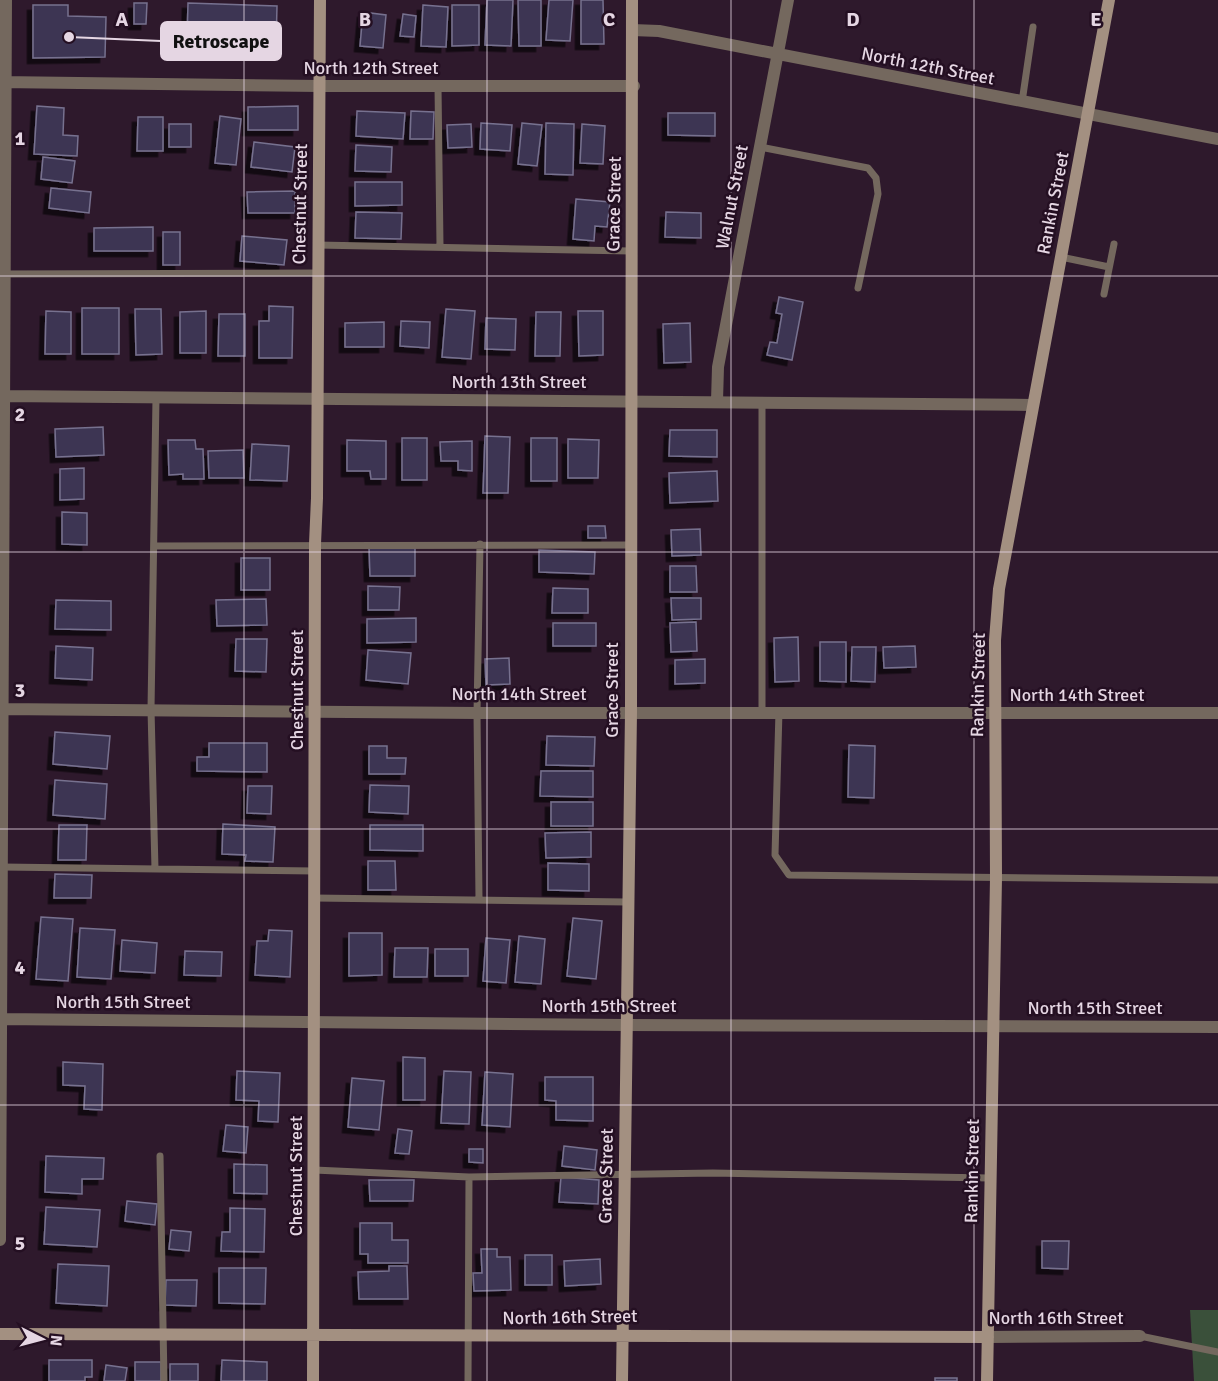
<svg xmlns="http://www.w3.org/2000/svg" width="1218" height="1381" font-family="Signika,sans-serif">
<defs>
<filter id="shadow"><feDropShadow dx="-5.5" dy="5.5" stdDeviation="0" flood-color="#0009"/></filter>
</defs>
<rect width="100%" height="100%" fill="#2e192c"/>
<path fill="#3a503a" d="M1190,1310h28v71h-24z"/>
<path fill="#3c3653" stroke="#77718f" stroke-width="1.5" filter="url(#shadow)" d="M487,0h26l-2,46 -26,-1z
M518,0h23v46h-22z
M549,0h24l-3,41 -24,-1z
M581,0h22l1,44h-23z
M134,3h13l-1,21h-12z
M188,3l89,3 -1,40 -89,-3z
M33,5h35v11l38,1 -1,40 -72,1z
M423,5l25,2 -2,40 -25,-1z
M452,5h27v40l-27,1z
M363,12l23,3 -3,33 -23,-2z
M403,14l13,2 -2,21 -14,-1z
M37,106l27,2 -1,27 15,1 -1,20 -43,-2z
M298,106v24h-50v-23z
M357,111l48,2 -2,26 -47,-3z
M411,111l23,1 -1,27h-23z
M668,113h47v23l-47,-1z
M220,116l21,3 -5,46 -21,-2z
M138,117h25v34h-26z
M481,123l31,2 -2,26 -30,-2z
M522,123l20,2 -5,41 -19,-2z
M546,123l28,1 -1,51 -28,-1z
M169,124h22v23h-22z
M471,124l1,23 -24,1 -1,-23z
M582,124l23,2 -2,38 -23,-1z
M254,142l41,5 -3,25 -41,-5z
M356,145l36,2 -1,25 -36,-1z
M43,157l32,4 -3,22 -31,-4z
M355,182h47v23l-47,1z
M51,188l40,4 -2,21 -40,-5z
M295,191v22h-47l-1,-21z
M576,199l34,3 -3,25 -12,-1 -1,15 -21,-2z
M356,212l46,1 -1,26 -46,-1z
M666,212l35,1v25l-36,-1z
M153,227v24h-59v-23z
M163,232h17v33h-17z
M242,236l45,4 -3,25 -44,-4z
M779,297l24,5 -11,58 -25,-5 3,-13 7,1 5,-29 -6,-1z
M269,306l24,1 -1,51h-33v-37h10z
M82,308h37v46h-37z
M135,309h26l1,45 -26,1z
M446,309l29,2 -4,48 -29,-2z
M46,311l25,1v42h-26z
M206,311v42h-26v-41z
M578,311h25v44l-24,1z
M536,312h25l-1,44h-25z
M219,314h26v42h-27z
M486,318l30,1 -1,31 -30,-1z
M401,321l29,1 -1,26 -29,-2z
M384,322v25h-39v-24z
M690,323l1,39 -27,1 -1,-39z
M103,427l1,28 -48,2 -1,-28z
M670,430h47v27l-48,-1z
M485,436l25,1 -2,56h-25z
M402,438h25v42h-25z
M531,438h26v43h-26z
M568,439l31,1 -1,38h-30z
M168,440h27l1,9h7l1,30h-21v-5l-14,1z
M347,440l39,1v38h-15l-1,-8h-23z
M472,441v30l-14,-1v-9h-17l-1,-19z
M252,444l37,2 -2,35 -37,-1z
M243,450l1,28h-35l-1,-27z
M84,468v31l-24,1v-31z
M717,471l1,30 -48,2 -1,-30z
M62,512l25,1v32l-25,-1z
M588,526h17l1,12h-18z
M700,529l1,26 -29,1 -1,-26z
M369,548h46v28h-45z
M539,550l56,2 -1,22 -55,-2z
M241,558h29v32h-29z
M670,566h26l1,26h-27z
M368,586l32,1 -1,23h-31z
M553,588l35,1v24h-36z
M671,598h30v21l-29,1z
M266,599l1,26 -50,1 -1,-26z
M56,600l55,1v29l-56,-1z
M416,618v24l-49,1v-24z
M696,622l1,29 -26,1 -1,-29z
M553,623h43v23h-43z
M798,637l1,44 -24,1 -1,-44z
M236,639h31l-1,33 -31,-1z
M820,642h26v40l-26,-1z
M56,646l37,2 -1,32 -37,-2z
M915,646l1,21 -32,1 -1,-21z
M852,647h24l-1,35 -24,-1z
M368,650l43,3 -3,31 -42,-4z
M509,658l1,26 -24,1 -1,-26z
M705,659v24l-30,1v-24z
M55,732l55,4 -3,33 -54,-5z
M547,736l48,1 -1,29 -48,-1z
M209,743h58v29l-70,-1v-14h12z
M849,745l26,1 -1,52 -26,-1z
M369,746h18v12h19l-1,16h-36z
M541,771h52v26l-53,-1z
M55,780l52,4 -2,35 -52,-4z
M370,785l39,1 -1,28 -39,-2z
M248,786h24l-1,28 -24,-1z
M551,802h42v24h-42z
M223,824l52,3 -2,35 -28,-1 1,-6 -24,-1z
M59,825h28l-1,35h-28z
M370,825h53v26l-53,-1z
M591,832v25l-45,1 -1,-25z
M368,861h27l1,29h-28z
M548,863l41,1v27l-41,-1z
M55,874l37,1 -1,23h-37z
M41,917l32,2 -5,62 -32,-2z
M573,918l29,3 -6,58 -29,-3z
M80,928l35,2 -4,49 -34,-2z
M269,930l23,1 -2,46 -35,-2 2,-34h11z
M349,933h33v42l-33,1z
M519,936l26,3 -4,45 -26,-2z
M486,938l24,2 -4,43 -23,-2z
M122,940l35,3 -2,30 -35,-2z
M395,948h33l-1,29h-33z
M435,949h33v27h-33z
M185,951l37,1 -1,24 -37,-1z
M403,1057l22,1v42h-22z
M63,1062l40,2 -1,46 -18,-1 1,-23 -22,-1z
M237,1071l43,2 -2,49 -20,-1 1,-20 -23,-1z
M444,1071l27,1 -2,52 -28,-1z
M485,1072l28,2 -3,53 -28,-2z
M545,1077h48v44l-37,-1v-19l-11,-1z
M352,1078l32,3 -5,49 -31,-3z
M226,1125l22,2 -2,26 -23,-2z
M398,1129l14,2 -3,23 -14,-1z
M564,1146l33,4 -2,20 -33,-4z
M469,1149h14v14l-14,-1z
M46,1156l58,2 -1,21h-21v15l-37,-2z
M234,1164l33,1v29l-33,-1z
M561,1177l38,3 -1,24 -39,-2z
M369,1180h45l-1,21h-43z
M127,1201l30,3 -2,21 -30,-4z
M46,1207l54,3 -3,37 -53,-3z
M230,1208l35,1 -1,43 -43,-1 1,-19h8z
M360,1223h32v17h16v23h-40v-9h-8z
M171,1230l20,2 -2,19 -20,-2z
M1042,1241h27l-1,28 -26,-1z
M481,1249h16v8h13l1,33 -37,1 -1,-18h9z
M525,1255h27v30h-27z
M600,1259l1,25 -36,2 -1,-25z
M58,1264l51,2 -2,40 -51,-3z
M389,1266h18l1,33h-49l-1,-27 31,-1z
M219,1268h47l-1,36 -46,-1z
M166,1280h31l-1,26 -31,-1z
M49,1360h43v17h-7v4h-36z
M222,1360l45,2v19h-46z
M135,1362h26v19h-26z
M170,1364h28v17h-28z
M106,1365l21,3 -2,13h-21z
M935,1378h22v3h-22z"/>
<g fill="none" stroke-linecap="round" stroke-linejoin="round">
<path stroke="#74685e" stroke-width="7" d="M438,86l2,160
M1022,102l11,-75
M760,147l108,21 8,10 2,16 -20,94
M317,245l314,6
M1061,257l48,10
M3,274l314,-1
M1104,294l10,-50
M154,546l477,-1
M762,711v-310
M779,711l-4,144 14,20 429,5
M2,867l313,4
M155,869l-4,-160 5,-311
M314,898l313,4
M479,899l-2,-186 3,-169
M160,1156l4,225
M314,1170l155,7 244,-4 276,5
M1140,1336l78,16
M468,1381l1,-204"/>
<path stroke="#74685e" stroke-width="12" d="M632,30l27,1 559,108
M0,82l320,4h314
M4,396l1029,9
M717,401l1,-34 70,-367
M0,709l477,4h741
M0,1019l625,6 593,2
M0,1240l6,-1240
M988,1337l152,-1"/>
<path stroke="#a39081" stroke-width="12" d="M0,1334l988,3
M313,1381l2,-837 2,-46 3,-498
M622,1381l9,-669 1,-712
M987,1381l9,-503 -1,-238 4,-51 110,-589"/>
</g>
<path fill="none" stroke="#e5d6e3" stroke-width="1.5" stroke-opacity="0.55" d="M244,0v1381M487,0v1381M731,0v1381M974,0v1381M0,276h1218M0,552h1218M0,829h1218M0,1105h1218"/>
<g text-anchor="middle" stroke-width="5" stroke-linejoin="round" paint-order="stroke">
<g font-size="18" fill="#e5d6e3" stroke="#240f22">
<text transform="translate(928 66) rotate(11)" y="6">North 12th Street</text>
<text x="371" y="74">North 12th Street</text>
<text transform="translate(732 197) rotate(-79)" y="6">Walnut Street</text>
<text transform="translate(1053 203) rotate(-79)" y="6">Rankin Street</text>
<text transform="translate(300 204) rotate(-89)" y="6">Chestnut Street</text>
<text transform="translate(614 204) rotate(-89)" y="6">Grace Street</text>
<text x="519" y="388">North 13th Street</text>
<text transform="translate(978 685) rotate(-89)" y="6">Rankin Street</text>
<text transform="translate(297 690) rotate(-90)" y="6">Chestnut Street</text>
<text transform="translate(612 690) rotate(-90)" y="6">Grace Street</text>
<text x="519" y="700">North 14th Street</text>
<text x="1077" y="701">North 14th Street</text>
<text x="123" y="1008">North 15th Street</text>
<text x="609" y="1012">North 15th Street</text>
<text x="1095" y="1014">North 15th Street</text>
<text transform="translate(972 1171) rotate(-89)" y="6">Rankin Street</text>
<text transform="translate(296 1176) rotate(-90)" y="6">Chestnut Street</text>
<text transform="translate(606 1176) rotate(-89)" y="6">Grace Street</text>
<text transform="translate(570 1317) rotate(-1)" y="6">North 16th Street</text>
<text x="1056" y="1324">North 16th Street</text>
</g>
</g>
<g font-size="20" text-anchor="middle" font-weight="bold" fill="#e5d6e3" stroke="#240f22" stroke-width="5" stroke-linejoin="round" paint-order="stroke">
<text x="122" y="26">A</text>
<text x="365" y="26">B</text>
<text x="609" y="26">C</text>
<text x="853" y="26">D</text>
<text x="1096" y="26">E</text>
<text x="20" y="145">1</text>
<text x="20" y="421">2</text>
<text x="20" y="697">3</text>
<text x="20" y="974">4</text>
<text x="20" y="1250">5</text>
</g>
<path fill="none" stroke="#e5d6e3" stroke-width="2" d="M69 37L161 41"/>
<circle fill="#e5d6e3" stroke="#240f22" stroke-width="2" cx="69" cy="37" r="6"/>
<rect fill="#e5d6e3" stroke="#e5d6e3" stroke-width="2" x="161" y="22" width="120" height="38" rx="6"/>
<g font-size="20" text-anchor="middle" font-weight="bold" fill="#111">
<text x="221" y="48">Retroscape</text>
</g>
<g transform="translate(42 1339) rotate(96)" stroke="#240f22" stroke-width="4.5" paint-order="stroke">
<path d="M0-4.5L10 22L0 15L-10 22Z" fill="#e5d6e3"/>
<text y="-9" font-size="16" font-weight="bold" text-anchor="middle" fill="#e5d6e3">N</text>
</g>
</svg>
